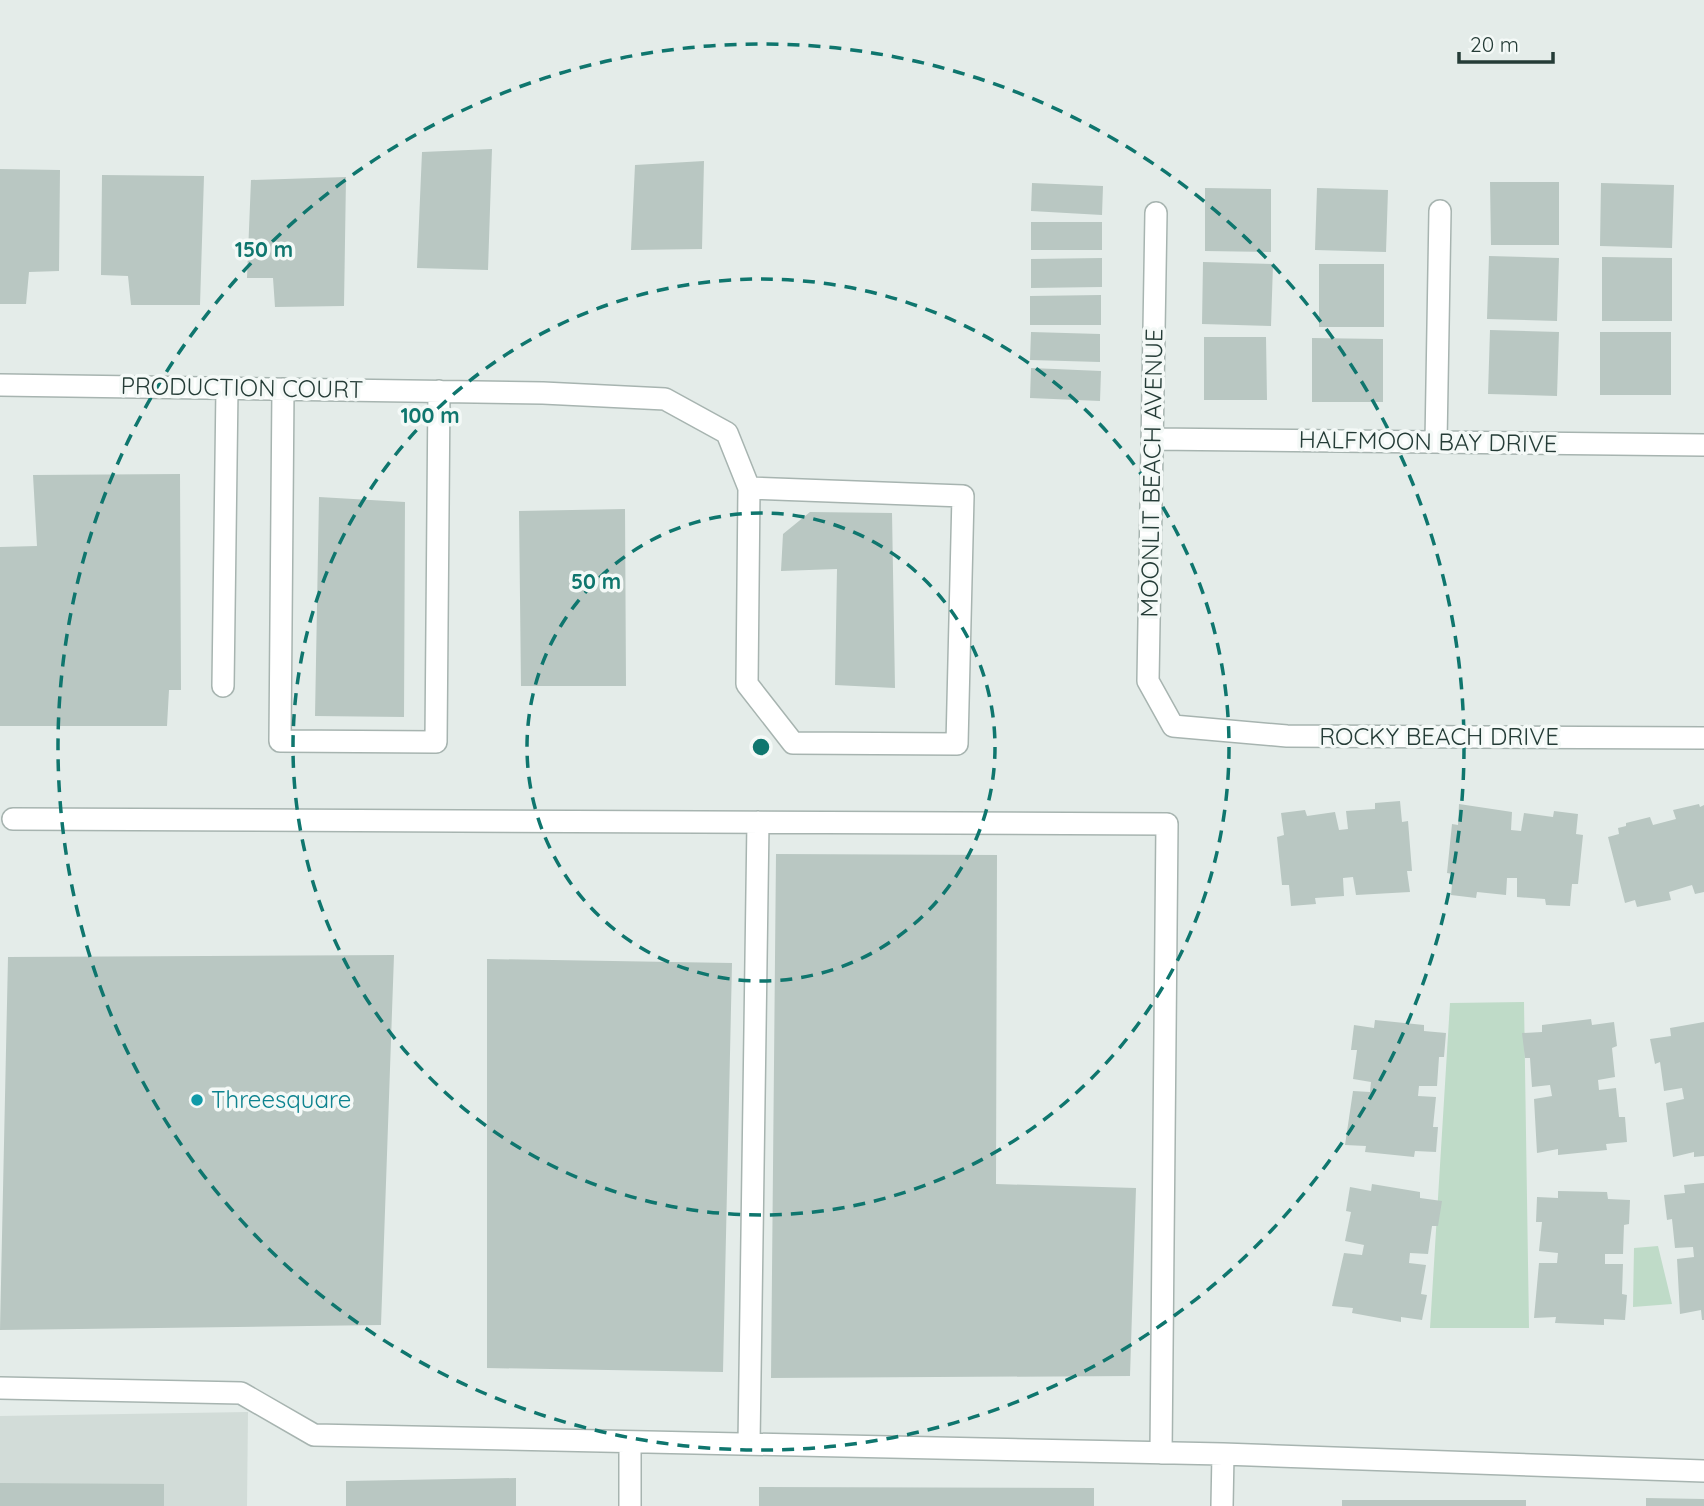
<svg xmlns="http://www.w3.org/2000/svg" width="1704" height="1506" font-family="Quicksand,sans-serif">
<rect width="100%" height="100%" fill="#e4ece9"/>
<path fill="#d2dcd8" d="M248,1412l-1,94h-247v-90z"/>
<path fill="#bfdbc8" d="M1524,1002l5,326h-99l20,-325z
M1658,1246l14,58 -39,3 1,-59z"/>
<path fill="#b9c7c2" d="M492,149l-4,121 -71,-2 5,-116z
M704,161l-2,88 -71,1 4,-85z
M0,169l60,1 -1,101 -30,1 -3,32h-26z
M102,175l102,1 -4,129h-69l-3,-29 -27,-1z
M346,177l-2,129 -69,1 -2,-29h-26l4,-98z
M1490,182h69v63h-68z
M1032,183l71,3 -1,29 -71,-4z
M1601,183l73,2 -2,63 -72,-2z
M1205,188l66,1v63l-66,-1z
M1317,188l71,2 -2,62 -71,-2z
M1031,222h71v28h-71z
M1489,256l70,2 -2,63 -70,-2z
M1602,257l70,1v63h-70z
M1102,258v29l-71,1v-29z
M1203,262l70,2 -2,62 -69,-2z
M1319,264h65v63h-65z
M1101,295v30h-71v-29z
M1490,330l69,2 -2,64 -69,-2z
M1031,332l69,2v28l-70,-2z
M1600,332h71v63h-71z
M1204,337h62l1,63h-63z
M1312,338l71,1v63h-71z
M1031,368l70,3 -1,30 -70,-3z
M180,474l1,216h-12l-2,36h-167v-179l37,-1 -4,-71z
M319,497l86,5 -1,215 -89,-1z
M625,509l1,177h-105l-2,-175z
M810,512l82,1 3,175 -60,-3 2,-116 -56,2 2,-37z
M1400,801l2,21 6,-1 4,50h-5l3,21 -54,3 -3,-18 -10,1 1,18 -29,2 1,6 -25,2 -2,-21h-7l-5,-48 7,-2 -3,-22 24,-3 2,6 28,-4 4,18 9,-1 -2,-18 29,-2v-6z
M1459,804l53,8 -1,18 10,1 3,-18 29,4 1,-6 24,3 -2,20 7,1 -5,49h-6l-2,22 -24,-1 -1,-6 -28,-2v-19h-10l-1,17 -29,-3 -1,6 -25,-3 2,-21 -6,-1 5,-49 6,1z
M1699,804l1,3 4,-2v87l-9,2 -3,-9 -23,7 2,8 -34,7 -2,-7 -10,3 -17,-66 11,-3 -1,-6 8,-2v-3l24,-6 3,8 23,-6 -3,-9z
M776,854l221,1 -1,329 140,4 -6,188 -359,2z
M394,955l-13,370 -381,5 8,-373z
M487,959l245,4 -9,409 -236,-4z
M1591,1019l1,6 22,-3 3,24 -5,2 3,29 -17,3 1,10 17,-2 3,29h6l2,25 -21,2 1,6 -49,5v-6l-21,4 -3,-54 18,-3 -2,-11 -18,2 -2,-29h-5l-3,-25 20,-1v-7z
M1375,1020l49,5v6l22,2 -2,24h-5l-2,29h-18l-1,10 18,1 -3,30h5l-2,25 -21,-1 -1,6 -49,-5 1,-6 -21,-1 8,-54 17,1 1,-10 -18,-3 4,-29h-6l3,-25 20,3z
M1704,1022v134l-10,1v-5l-21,5 -7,-54 18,-4 -2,-11 -18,3 -4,-29 -5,2 -5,-25 21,-3 -1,-8z
M1704,1183v137h-2l-1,-10 -21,4 -3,-55 17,-2 -1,-10 -18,1 -3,-29 -5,1 -3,-25 21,-2 -1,-8z
M1372,1184l48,8v6l22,3 -4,25h-6l-4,28 -18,-1 -1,10 17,2 -5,29 6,1 -5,25 -21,-3v5l-49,-9 1,-5 -21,-2 12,-53 18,2 2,-10 -19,-4 6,-29 -5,-1 4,-24 21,4z
M1558,1191l49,1 1,7 22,1 -1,24 -5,1 -1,29h-18v10h18l-1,30 5,1 -2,25 -21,-1v6l-49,-2 1,-6 -22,1 5,-55h18l1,-10 -19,-2 3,-29h-6l1,-25 21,1z
M516,1478v28h-170v-25z
M0,1483l164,1v22h-164z
M759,1487l335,1v18h-335z
M1646,1498l58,1v7h-58z
M1342,1500h184v6h-184z"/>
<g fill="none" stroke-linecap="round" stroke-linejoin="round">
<g stroke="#a7b4b0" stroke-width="24">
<path id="minor" d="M1156,213l-8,468 25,45 114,10 417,2
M0,385l543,8 122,6 62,34 22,55 -2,196 46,59 164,1 6,-248 -214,-8
M283,389l-3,352 156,1 3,-351
M1153,439l551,6
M1436,442l4,-231
M223,686l4,-298
M13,819l1154,5 -6,629
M0,1388l241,5 73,42 909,19 -1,52
M749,1444l9,-622
M1223,1454l481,17
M630,1506v-64"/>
</g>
<use href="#minor" stroke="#fff" stroke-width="21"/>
</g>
<g fill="none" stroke="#0f766e" stroke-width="3.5" stroke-dasharray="12 9">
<circle cx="761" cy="747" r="234"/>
<circle cx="761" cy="747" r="468"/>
<circle cx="761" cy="747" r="703"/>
</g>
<circle fill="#0f9aa8" stroke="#f4f9f7" stroke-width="2.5" cx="197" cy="1100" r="7"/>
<g text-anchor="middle" stroke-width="7" stroke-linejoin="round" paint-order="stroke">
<g font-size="24" fill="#253c37" stroke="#f4f9f7">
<text transform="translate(242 388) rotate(1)" y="8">PRODUCTION COURT</text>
<text transform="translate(1428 442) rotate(1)" y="8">HALFMOON BAY DRIVE</text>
<text transform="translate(1152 473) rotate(-89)" y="8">MOONLIT BEACH AVENUE</text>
<text x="1439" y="745">ROCKY BEACH DRIVE</text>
</g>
<g font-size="24" fill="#0d838f" stroke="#f4f9f7" text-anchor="start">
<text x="211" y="1108">Threesquare</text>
</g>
</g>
<circle cx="761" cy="747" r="10" fill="#0f766e" stroke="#f4f9f7" stroke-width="3.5"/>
<g font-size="21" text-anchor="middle" font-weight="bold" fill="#0f766e" stroke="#f4f9f7" stroke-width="7" stroke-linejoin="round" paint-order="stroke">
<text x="264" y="257">150 m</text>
<text x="430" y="423">100 m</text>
<text x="596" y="589">50 m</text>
</g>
<path d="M1459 52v10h94v-10" fill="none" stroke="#253c37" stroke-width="3.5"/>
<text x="1470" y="52" font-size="21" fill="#253c37" stroke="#f4f9f7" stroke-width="5" paint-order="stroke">20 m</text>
</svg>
